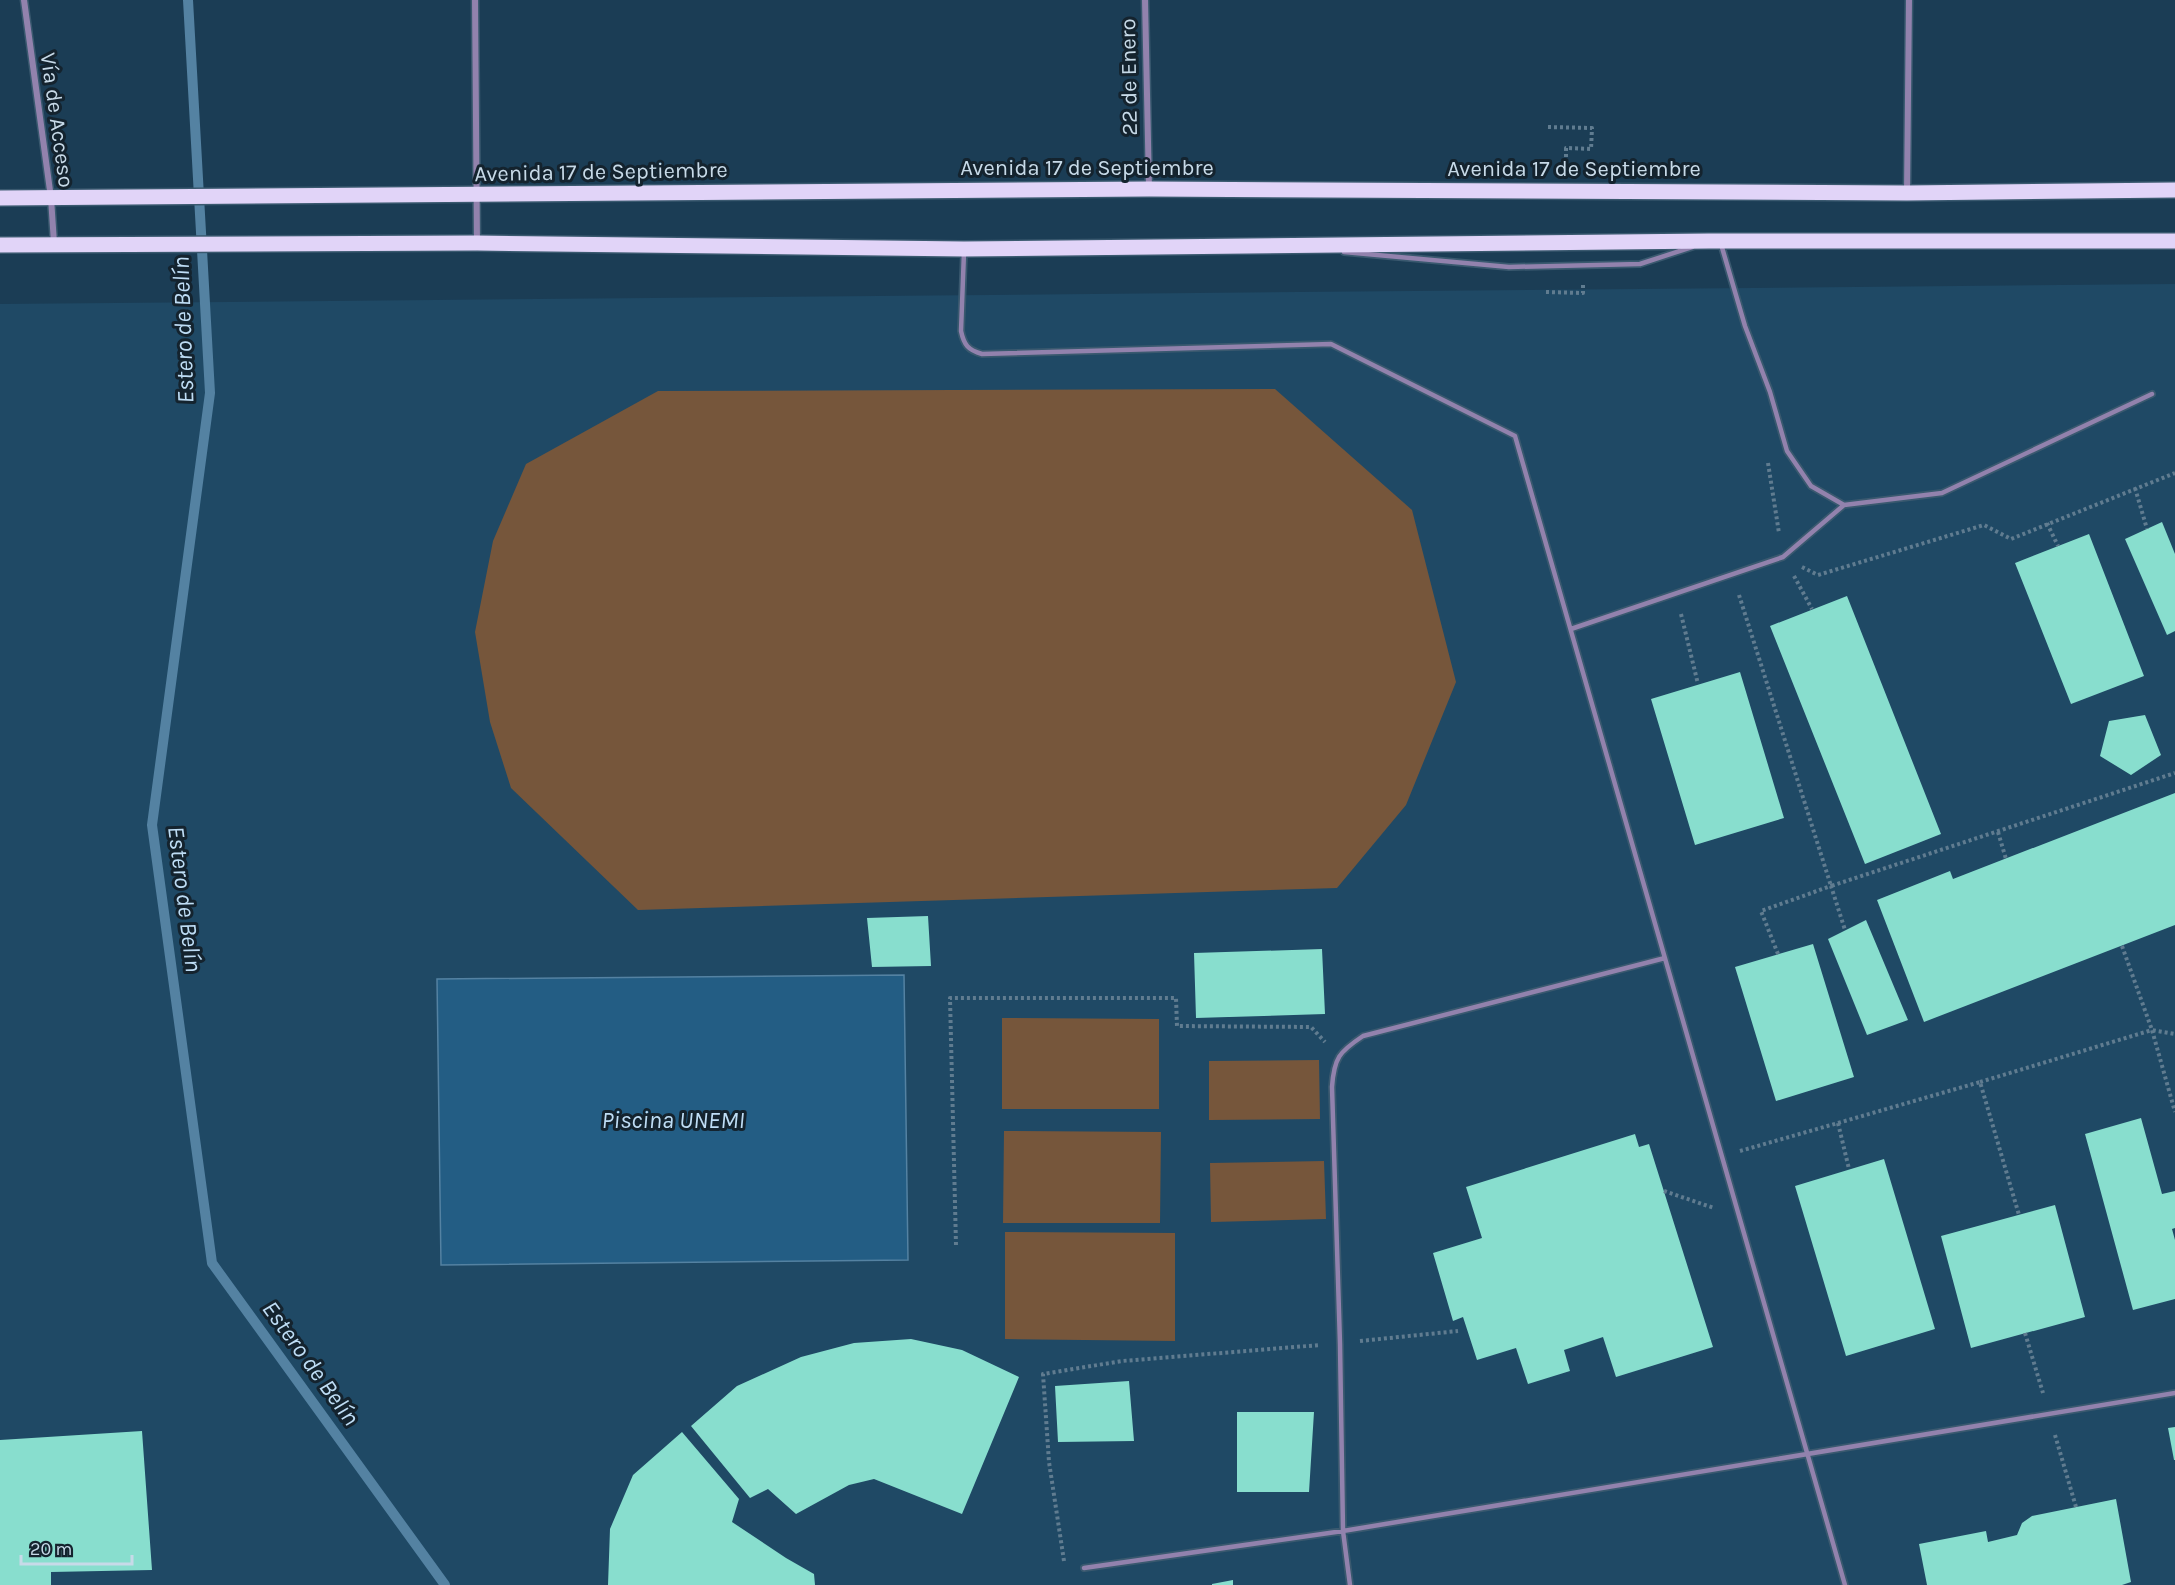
<svg xmlns="http://www.w3.org/2000/svg" width="2175" height="1585" font-family="Karla,sans-serif">
<rect width="100%" height="100%" fill="#1b3d55"/>
<path fill="#1f4965" d="M2175,284v1301h-2175v-1281z"/>
<path fill="#76563b" d="M1275,389l137,121 44,172 -50,123 -69,83 -699,22 -127,-122 -21,-66 -15,-90 18,-91 33,-77 132,-73z
M1002,1018l157,1v90h-157z
M1319,1060l1,59 -111,1v-59z
M1004,1131l157,1 -1,91h-157z
M1324,1161l2,58 -115,3 -1,-59z
M1005,1232l170,1v108l-170,-2z"/>
<path fill="#235d84" stroke="#5482a2" stroke-width="1.5" d="M904,975l4,285 -467,5 -4,-286z"/>
<g fill="none" stroke-linecap="round" stroke-linejoin="round">
<path stroke="#5482a2" stroke-width="10" d="M188,0l22,393 -58,432 60,438 233,322"/>
</g>
<path fill="#88dece" d="M2162,522l13,32v77l-8,4 -42,-96z
M2089,534l55,142 -73,28 -56,-141z
M1847,596l94,238 -76,30 -95,-238z
M1740,672l44,146 -89,27 -44,-146z
M2145,715l16,40 -30,20 -31,-19 9,-35z
M2175,793v132l-251,97 -47,-122 73,-29 3,8z
M928,916l3,50 -59,1 -5,-49z
M1866,920l42,100 -41,15 -39,-96z
M1813,944l41,133 -78,24 -41,-134z
M1322,949l3,65 -129,4 -2,-65z
M2141,1118l21,76 13,-3v37l-3,1 3,11v59l-42,11 -48,-176z
M1635,1134l4,13 10,-3 64,203 -97,30 -13,-40 -39,13 6,21 -42,13 -12,-36 -39,12 -14,-43 -10,4 -20,-68 49,-15 -16,-51z
M1884,1159l51,170 -89,27 -51,-170z
M2055,1205l30,112 -114,31 -30,-112z
M911,1339l51,11 57,27 -57,137 -88,-35 -25,6 -53,29 -28,-25 -18,9 -59,-72 46,-40 64,-29 53,-14z
M1129,1381l5,60 -76,1 -3,-56z
M1237,1412h77l-5,80h-72z
M2175,1427v33h-1l-6,-32z
M142,1431l10,139 -101,2v13h-51v-145z
M682,1432l57,67 -7,23 54,36 28,16 1,11h-207l2,-56 23,-54z
M2116,1499l15,83 -9,3h-195l-8,-41 67,-13 2,11 29,-7 5,-12 10,-7z
M1233,1580v5h-21v-1z"/>
<g fill="none" stroke-linecap="round" stroke-linejoin="round">
<g stroke="#3a596f" stroke-width="8">
<path id="lane" d="M1721,244l24,82 25,66 17,59 24,35 33,19
M964,252l-3,79c3,14 7,19 21,23l349,-10 184,92 330,1149
M1344,252l165,15 131,-3 52,-17
M1571,629l212,-72 61,-52 98,-12 210,-99
M1084,1568l259,-37 832,-138
M1350,1585l-7,-54 -3,-187 -8,-257c2,-29 7,-35 31,-51l302,-78"/>
</g>
<g stroke="#3a596f" stroke-width="9">
<path id="street" d="M24,0l27,198 3,45
M475,0l2,243
M1145,0l4,188
M1907,193l2,-193"/>
</g>
<g stroke="#3a596f" stroke-width="18">
<path id="primary" d="M0,198l1149,-9 758,4 268,-3
M0,245l477,-2 487,6 745,-8h466"/>
</g>
<path stroke="#607c90" stroke-width="4" stroke-dasharray="3 3" stroke-linecap="butt" d="M1548,127l44,1 -1,21 -25,-1v18
M1546,292l37,1v-8
M1768,463l11,70
M2135,488l12,41
M2047,523l11,23
M1802,567l16,8 166,-50 27,14 164,-66
M1794,576l18,33
M1739,595l92,291 344,-113
M1681,614l17,70
M1998,832l8,27
M2122,946l30,84 23,4
M1778,954l-17,-43 70,-25 14,44
M1980,1082l172,-52 23,82
M1838,1123l142,-41 39,133
M1740,1151l98,-28 11,46
M1664,1191l50,17
M956,1245l-6,-247h226l1,28 134,1 14,15
M2025,1333l18,60
M1360,1341l98,-10
M2055,1435l21,72
M1064,1561l-15,-99 -6,-88 79,-13 198,-16"/>
<use href="#lane" stroke="#9282ad" stroke-width="4.5"/>
<use href="#street" stroke="#9282ad" stroke-width="6"/>
<use href="#primary" stroke="#e1d4f8" stroke-width="15"/>
</g>
<g text-anchor="middle" stroke-width="6" stroke-linejoin="round" paint-order="stroke">
<g font-size="22" fill="#c7dae8" stroke="#14232e">
<text transform="translate(1128 77) rotate(-91)" y="8">22 de Enero</text>
<text transform="translate(58 120) rotate(82)" y="8">Vía de Acceso</text>
<text x="1087" y="175">Avenida 17 de Septiembre</text>
<text x="1574" y="176">Avenida 17 de Septiembre</text>
<text transform="translate(601 171) rotate(-1)" y="8">Avenida 17 de Septiembre</text>
</g>
<g font-size="24" font-style="italic" fill="#beddf5" stroke="#14232e">
<text transform="translate(183 330) rotate(-92)" y="8">Estero de Belín</text>
<text transform="translate(185 899) rotate(83)" y="8">Estero de Belín</text>
<text x="673" y="1128">Piscina UNEMI</text>
<text transform="translate(311 1363) rotate(54)" y="8">Estero de Belín</text>
</g>
</g>
<path d="M21 1555v9h111v-9" fill="none" stroke="#c7dae8" stroke-width="3"/>
<text x="30" y="1555" font-size="18" fill="#c7dae8" stroke="#14232e" stroke-width="4.5" paint-order="stroke">20 m</text>
</svg>
